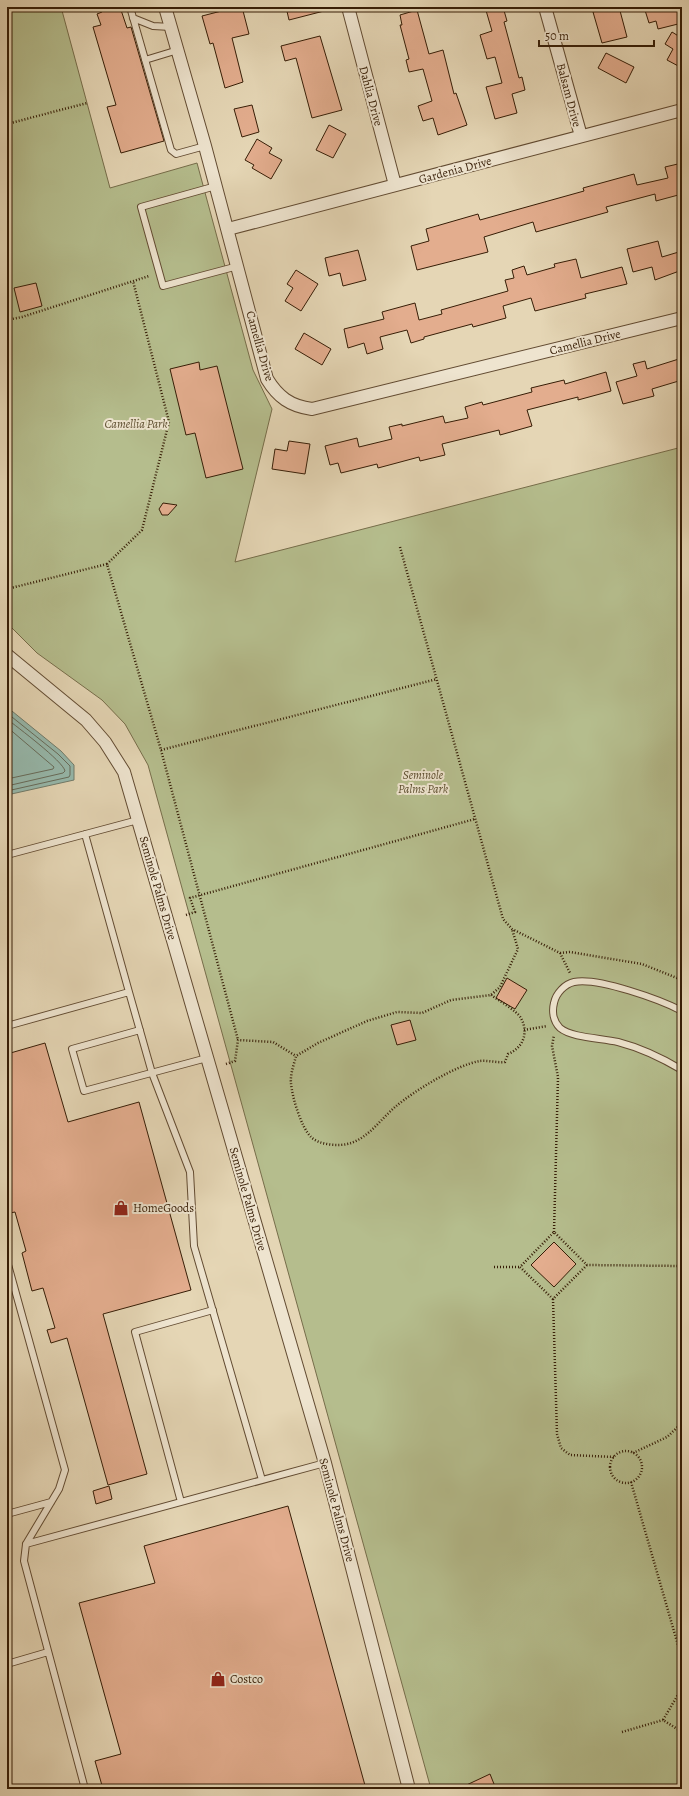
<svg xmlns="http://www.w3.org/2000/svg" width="689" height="1796" font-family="Alegreya,serif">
<rect width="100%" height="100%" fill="#e5d6b5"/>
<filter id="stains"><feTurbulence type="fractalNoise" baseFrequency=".005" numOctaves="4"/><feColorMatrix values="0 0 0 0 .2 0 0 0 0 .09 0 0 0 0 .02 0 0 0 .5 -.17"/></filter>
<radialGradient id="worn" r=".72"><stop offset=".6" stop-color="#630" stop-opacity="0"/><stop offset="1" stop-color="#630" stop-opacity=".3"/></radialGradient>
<path fill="#b5bd8d" stroke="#766d4a" d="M7,7h54l49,181 87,-25 56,207 19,39 -37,153 447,-115v1342h-251l-283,-1024 -23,-41 -23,-24 -65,-47 -30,-30z"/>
<path fill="#96b9ad" stroke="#707b6a" d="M7,707l54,44 13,14v15l-67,15z"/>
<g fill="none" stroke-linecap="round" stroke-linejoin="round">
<path stroke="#666b5a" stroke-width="1" d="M7,713l51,41 12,12v9l-1,2 -62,14
M7,719c10,8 56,42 58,52l-2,2 -56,13
M7,727l47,40 -1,2 -46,10"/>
</g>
<path fill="#e3ad8e" stroke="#361d06" d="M101,7h19l7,21 4,-1 33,114 -43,12 -14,-46 9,-2 -23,-78 8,-2 -4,-11 5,-2z
M237,7h5l7,27 -17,4 11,44 -18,6 -12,-45 -3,1 -8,-28z
M286,7h38v4l-35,9z
M485,7h18l4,14 -3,1 15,56 3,-1 3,13 -13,4 5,19 -22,6 -9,-32 16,-4 -7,-26 -8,2 -7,-24 12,-4z
M611,7h8l8,30 -25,6 -9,-31z
M644,7h34l4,16 -24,6 -2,-8 -7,2z
M417,10l12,44 14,-4 11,44 2,-1 11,32 -29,10 -5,-17 -10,3 -5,-15 14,-5 -9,-32 -14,3 -3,-12 3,-1 -9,-34h2l-2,-10z
M672,32l8,5 2,-2v33l-15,-8 6,-11 -8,-5z
M320,36l22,74 -30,8 -16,-60 -11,3 -4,-15z
M606,53l28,14 -8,16 -28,-15z
M252,105l7,27 -17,5 -8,-28z
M329,125l17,9 -13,24 -17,-8z
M257,139l15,9 -3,5 13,7 -11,19 -19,-11 2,-3 -9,-5z
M682,163v31l-26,7 -1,-7 -49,13 2,5 -72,20 -3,-10 -49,15 4,15 -71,18 -6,-24 18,-5 -3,-12 52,-15 2,6 104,-29 -1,-3 51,-14 3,11 31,-7 -3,-11z
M658,241l4,16 20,-6v19l-27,10 -3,-13 -19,5 -6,-23z
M358,250l8,30 -23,6 -3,-13 -11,3 -4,-18z
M576,259l5,19 41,-11 5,17 -42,10 1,4 -51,13 -4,-13 -28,8 3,12 -33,9 -1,-3 -48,13v2l-13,4 -4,-13 -27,7 3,12 -16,5 -3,-11 -16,5 -4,-19 40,-10 -2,-7 33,-9 4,17 23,-6 -1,-4 67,-19 -3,-11 9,-2 -2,-8 12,-4 3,9 28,-8 -1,-3z
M296,270l22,14 -17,27 -16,-10 8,-13 -6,-4z
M36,283l6,23 -22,6 -6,-24z
M304,333l27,16 -9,16 -27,-16z
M682,358v22l-30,9 2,7 -31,8 -7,-22 21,-6 -4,-12 12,-3 2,8z
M199,362l1,8 17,-4 26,103 -37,9 -11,-45 -9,2 -16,-66z
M606,372l5,19 -33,9v-3l-51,13 5,16 -32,9 -1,-5 -57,14 3,11 -25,6 -1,-4 -41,11 -1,-4 -36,9 -3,-10 -8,2 -5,-19 32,-8 2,9 33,-8 -3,-12 13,-3v2l41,-10 2,7 23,-5 -3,-11 17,-5 1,3 49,-13 -1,-4 33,-8 1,4z
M289,441l21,3 -5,30 -33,-5 3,-20 12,2z
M163,503l14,2 -9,10h-6l-3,-6z
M507,978l20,12 -12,19 -19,-11z
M410,1020l6,20 -19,5 -6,-20z
M45,1043l23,79 71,-20 52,188 -88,24 44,160 -39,11 -41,-147 -16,5 -4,-13 8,-2 -12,-40 -11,3 -10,-38 4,-2 -11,-39 -5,1 -3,-12v-147z
M554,1242l22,22 -22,23 -23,-22z
M109,1486l3,13 -16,5 -3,-13z
M288,1506l78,283h-263l-8,-28 26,-7 -42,-151 76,-20 -11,-37z
M490,1774l6,15h-38z"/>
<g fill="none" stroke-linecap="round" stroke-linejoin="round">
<g stroke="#624b32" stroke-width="8">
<path id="service" d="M130,7l41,143 5,4 29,-8
M133,18l20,8 18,1
M145,60l33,-10
M216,186l-75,21 22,79 75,-20
M7,855l131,-35
M129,992l23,81 38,99 4,74 68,234
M682,1011c-21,-11 -84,-34 -108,-29 -9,2 -18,11 -20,21 -2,8 -1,18 6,25 12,10 42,10 58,14 23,6 44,16 64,28
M7,1026l122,-34 -44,-158
M140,1030l-68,19 12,42 123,-33
M7,1261l58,209 -6,19 -33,55 -2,17 61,228
M181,1502l-46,-170 78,-22
M7,1514l44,-12
M26,1544l299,-81
M7,1664l41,-12"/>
</g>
<g stroke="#624b32" stroke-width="14">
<path id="minor" d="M165,7l40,139 62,233c11,18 23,27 45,30l370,-91
M348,7l47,178
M545,7l36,129
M228,229l454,-119
M7,655l79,65 19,22 19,30 201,691 84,326"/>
</g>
<path stroke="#361d06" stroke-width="2.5" stroke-dasharray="1 2" stroke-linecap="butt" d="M7,124l80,-21
M7,320l15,-3 127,-41
M400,547l103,372 9,10 48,24 10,20
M107,564l35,-34 27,-108 -36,-141
M7,589l100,-25 54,186 77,290
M161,750l276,-71
M186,915l9,-3 -5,-14 285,-79
M560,953l10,-1 72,12 40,16
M491,995c7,5 26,16 30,23 8,15 2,30 -13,36l-3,8c-8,1 -17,-2 -25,-1 -24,4 -66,30 -85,46 -14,12 -26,30 -44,36 -11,4 -32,2 -40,-6 -10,-10 -19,-40 -20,-54 -1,-8 3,-19 5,-27l22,-13 49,-22 30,-9 25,1 29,-13 40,-5 9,-8 18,-38 -6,-20
M524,1030l23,-4
M226,1064l9,-3 3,-21 35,2 23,14
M554,1232l4,-155 -6,-31 2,-11
M587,1265l-34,34 -33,-32 34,-35 33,33 95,1
M494,1267h26
M553,1299l4,135 4,14 9,7 44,2
M610 1467a16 16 0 1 1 32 0a16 16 0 1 1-32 0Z
M633,1453l34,-16 15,-14
M631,1482l51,177
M682,1688l-19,32 19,12
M622,1732l41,-12"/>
<use href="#service" stroke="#eee4cf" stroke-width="6"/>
<use href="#minor" stroke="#eee4cf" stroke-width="12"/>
</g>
<defs>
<g id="shop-bare" transform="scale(1.2)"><path d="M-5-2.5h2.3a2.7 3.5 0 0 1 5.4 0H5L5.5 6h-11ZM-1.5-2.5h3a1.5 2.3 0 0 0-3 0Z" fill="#8f2418" stroke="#eee4cf" stroke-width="2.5" paint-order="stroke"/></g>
</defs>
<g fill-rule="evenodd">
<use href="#shop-bare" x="121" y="1208"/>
<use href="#shop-bare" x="218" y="1679"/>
</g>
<g text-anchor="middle" stroke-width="4" stroke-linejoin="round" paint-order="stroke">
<g font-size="12" fill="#361d06" stroke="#eee4cf">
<text transform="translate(569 95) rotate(75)" y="4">Balsam Drive</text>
<text transform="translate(371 96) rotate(75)" y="4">Dahlia Drive</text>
<text transform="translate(455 170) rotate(-15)" y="4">Gardenia Drive</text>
<text transform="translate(585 342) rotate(-14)" y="4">Camellia Drive</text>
<text transform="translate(260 346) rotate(74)" y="4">Camellia Drive</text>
<text transform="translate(158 888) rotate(74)" y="4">Seminole Palms Drive</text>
<text transform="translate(248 1199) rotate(74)" y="4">Seminole Palms Drive</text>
<text transform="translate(337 1510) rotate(75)" y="4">Seminole Palms Drive</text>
</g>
<g font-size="12" font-style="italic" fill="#5c4d2e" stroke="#eee4cf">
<text x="136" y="428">Camellia Park</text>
<text x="423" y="779">Seminole<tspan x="423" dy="14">Palms Park</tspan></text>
</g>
<g font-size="12" fill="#361d06" stroke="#eee4cf" text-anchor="start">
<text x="133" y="1212">HomeGoods</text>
<text x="230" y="1683">Costco</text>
</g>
</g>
<rect width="689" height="1796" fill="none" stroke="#e5d6b5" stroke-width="24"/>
<rect x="8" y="8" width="673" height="1780" fill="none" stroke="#361d06" stroke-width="2"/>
<rect x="12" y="12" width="665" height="1772" fill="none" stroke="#361d06"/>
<path d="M539 40v6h115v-6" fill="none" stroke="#361d06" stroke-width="2"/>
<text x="545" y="40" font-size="12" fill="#361d06" stroke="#eee4cf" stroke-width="3" paint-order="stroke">50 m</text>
<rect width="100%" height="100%" filter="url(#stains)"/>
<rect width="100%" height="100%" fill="url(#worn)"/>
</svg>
